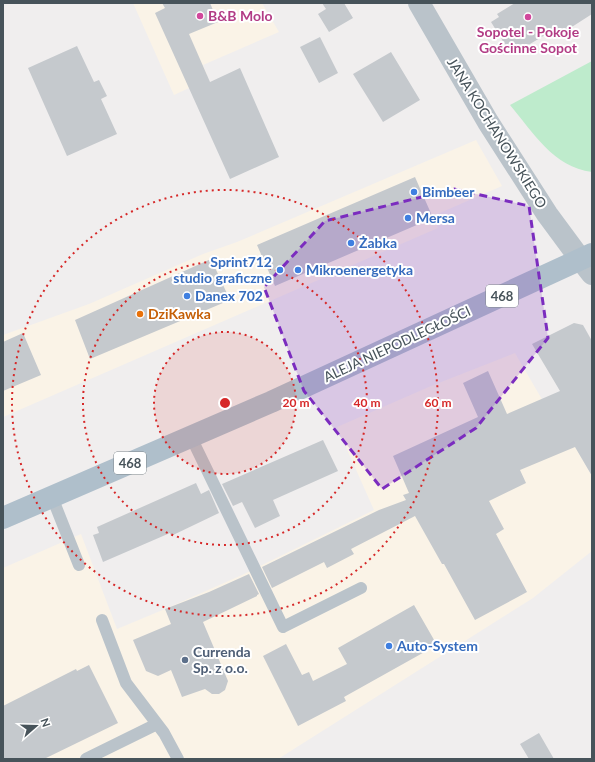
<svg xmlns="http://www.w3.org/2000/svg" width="595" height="762" font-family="Lato,sans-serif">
<rect width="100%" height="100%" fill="#f0eeee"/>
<path fill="#faf3e7" d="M133,3h129l17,29 -76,33 4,10 -10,5 -8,8 -15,7z
M476,140l26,46 -69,30 5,12 -435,189v-82l86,-31 114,-50 34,-12z
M515,353l39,67 5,-1 33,57v75l-59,47 -255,161h-275v-191l78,-34 36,95 48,-20 77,-34 132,-65 -37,-83 94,-41z"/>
<path fill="#beebcc" d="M592,61v111c-39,-5 -59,-40 -82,-67z"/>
<path fill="#c5c9cd" d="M162,3h48l8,19 -29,12 21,48 30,-14 39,89 -49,22 -75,-166 10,-5z
M322,3h22l9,15 -24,14 -11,-18 8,-5z
M515,3h77v11l-28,18 -9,-3 -35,21 -3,-4 -8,5 -18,-29 8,-5 -2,-3z
M320,37l18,36 -19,10 -19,-36z
M77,46l17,36 5,-2 8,16 -6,3 16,35 -50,22 -39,-88z
M391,52l29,48 -37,22 -30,-48z
M415,177l18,41 -158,68 -18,-41z
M211,259l19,41 -140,59 -15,-39z
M574,323l9,2 9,16v135l-17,-29 -55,23 6,13 -37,18 15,28 -8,5 31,58 -52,28 -31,-56h-2l-27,-48 -64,33 3,5 -27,14 -3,-6 -52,26 -10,-21 117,-57 27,-10 -3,-5 6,-2 -16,-37 85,-39 -15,-34 25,-12 19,43 53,-23 -28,-47z
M23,333l18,42 -38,16v-49z
M323,440l15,31 -65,29 7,16 -25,12 -13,-26 -9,4 -11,-22z
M196,483l5,11 8,-4 10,23 -48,23 -1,-3 -67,29 -10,-27 6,-2 -2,-6z
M249,574l10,20 -2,1v1l-54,26 25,59 -3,9 -6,4h-7l-7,-5 -23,8 -11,-27 -13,6 -12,-5 -13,-31 38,-16 -6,-15 44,-17z
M414,605l23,40 -93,52 2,4 -48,25 -35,-70 23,-12 16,31 7,-3 4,9 34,-17 -9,-16z
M89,665l29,58 -74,36h-41v-53l73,-37 1,2z
M539,733l15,26h-25l-9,-15z"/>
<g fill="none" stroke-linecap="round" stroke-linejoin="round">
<path stroke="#bac3ca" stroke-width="12" d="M191,437l92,190 78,-39
M52,497l27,68
M102,620l24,63 38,50 14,26
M86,759l71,-35"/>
<path stroke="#bac3ca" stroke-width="22" d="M419,3l69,119 59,92 34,46"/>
<path stroke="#bac3ca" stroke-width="22" d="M581,260l11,14"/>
<path stroke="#afbfcb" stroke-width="22" d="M3,518l268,-116 321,-148"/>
</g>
<path fill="#7b2cbf" fill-opacity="0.2" stroke="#7b2cbf" stroke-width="3" stroke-dasharray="8 5" stroke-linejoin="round" d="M454,189l75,17 19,132 -72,90 -94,61 -78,-98 -40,-104 61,-66z"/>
<circle cx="225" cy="403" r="71" fill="#d62828" fill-opacity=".12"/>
<g fill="none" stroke="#d62828" stroke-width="2" stroke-dasharray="2 4">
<circle cx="225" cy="403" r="71"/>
<circle cx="225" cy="403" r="142"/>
<circle cx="225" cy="403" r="213"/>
</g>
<g fill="#d1479c" stroke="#fff" stroke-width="1.5">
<circle cx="200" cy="16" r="4"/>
<circle cx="528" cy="17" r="4"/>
</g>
<g fill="#3f7fe0" stroke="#fff" stroke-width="1.5">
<circle cx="414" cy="192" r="4"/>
<circle cx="408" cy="218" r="4"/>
<circle cx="351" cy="243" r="4"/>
<circle cx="280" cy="270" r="4"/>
<circle cx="298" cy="270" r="4"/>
<circle cx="187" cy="296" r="4"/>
<circle cx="389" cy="646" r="4"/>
</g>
<circle fill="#e8710a" stroke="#fff" stroke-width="1.5" cx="140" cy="314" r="4"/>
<circle fill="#5c6f8a" stroke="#fff" stroke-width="1.5" cx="185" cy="660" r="4"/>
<g text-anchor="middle" stroke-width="4" stroke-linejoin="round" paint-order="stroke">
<g fill="#fff" stroke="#7e878c" stroke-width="1">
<rect x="486" y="285" width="32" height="22" rx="3"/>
<rect x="114" y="452" width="32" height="22" rx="3"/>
</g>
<g font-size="13" font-weight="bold" fill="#47535a">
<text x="502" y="301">468</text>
<text x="130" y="468">468</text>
</g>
<g font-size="14" font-weight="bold" fill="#b23c85" stroke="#fff" text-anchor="start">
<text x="208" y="21">B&amp;B Molo</text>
<text x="528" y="37" text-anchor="middle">Sopotel - Pokoje<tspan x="528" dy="16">Gościnne Sopot</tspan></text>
</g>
<g font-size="14" fill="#47535a" stroke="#fff">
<text transform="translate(497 133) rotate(58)" y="5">JANA KOCHANOWSKIEGO</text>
<text transform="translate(397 344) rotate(-25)" y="5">ALEJA NIEPODLEGŁOŚCI</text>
</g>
<g font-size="14" font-weight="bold" fill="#366cbe" stroke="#fff" text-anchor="start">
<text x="422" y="197">Bimbeer</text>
<text x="416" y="223">Mersa</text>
<text x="359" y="248">Żabka</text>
<text x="272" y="267" text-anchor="end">Sprint712<tspan x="272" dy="16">studio graficzne</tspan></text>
<text x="306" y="275">Mikroenergetyka</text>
<text x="195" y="301">Danex 702</text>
<text x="397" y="651">Auto-System</text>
</g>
<g font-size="14" font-weight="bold" fill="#c56008" stroke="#fff" text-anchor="start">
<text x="148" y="319">DziKawka</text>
</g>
<g font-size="14" font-weight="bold" fill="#4e5e75" stroke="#fff" text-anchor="start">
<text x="193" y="657">Currenda<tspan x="193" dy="16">Sp. z o.o.</tspan></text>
</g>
</g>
<circle cx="225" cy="403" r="6" fill="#d62828" stroke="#fff" stroke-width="2"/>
<g font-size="12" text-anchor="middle" font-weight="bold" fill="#d62828" stroke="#fff" stroke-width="4" stroke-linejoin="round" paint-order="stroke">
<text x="296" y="407">20 m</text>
<text x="367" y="407">40 m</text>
<text x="438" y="407">60 m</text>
</g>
<rect width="595" height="762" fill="none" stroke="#47535a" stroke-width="8"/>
<g transform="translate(36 726) rotate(70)" stroke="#ffffff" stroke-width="3" paint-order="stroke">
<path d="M0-3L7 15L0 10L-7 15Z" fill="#47535a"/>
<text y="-6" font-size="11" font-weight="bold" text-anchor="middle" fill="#47535a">N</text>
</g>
</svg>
